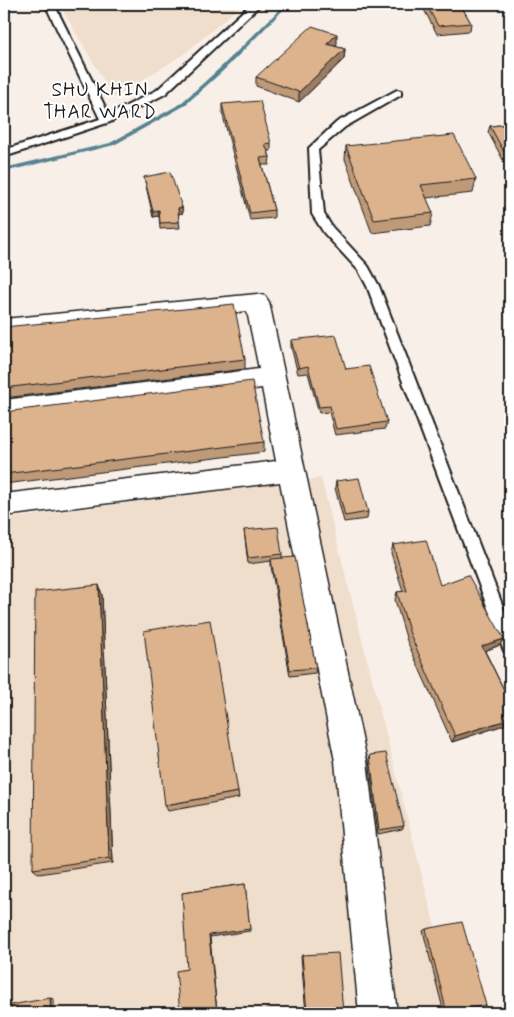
<svg xmlns="http://www.w3.org/2000/svg" width="514" height="1017" font-family="Mynerve,sans-serif">
<rect width="100%" height="100%" fill="#f8f0e8"/>
<filter id="ink" filterUnits="userSpaceOnUse"><feTurbulence type="fractalNoise" baseFrequency=".02" numOctaves="2"/><feDisplacementMap in="SourceGraphic" scale="10" xChannelSelector="R" yChannelSelector="G"/><feConvolveMatrix kernelMatrix="1 2 1 2 8 2 1 2 1" color-interpolation-filters="sRGB"/></filter>
<g filter="url(#ink)">
<path fill="#f0decd" d="M59,4h184l-59,50 -70,44z
M321,478l136,535h-453v-494z"/>
<g fill="none" stroke-linecap="round" stroke-linejoin="round">
<path fill="#578291" fill-rule="evenodd" d="M285,4h4l-64,65 -41,37 -70,39 -110,27v-4l106,-25 70,-39 41,-37z"/>
<g stroke="#1c1c1c" stroke-width="4">
<path id="service" d="M45,4h9l55,111 48,-25 94,-86h10l-96,90 -55,28 -106,35v-7l96,-31z
M397,90l4,1v4l-56,32 -27,23 6,64 8,13 36,39 11,20 131,339v29l-6,-3 -2,-5 -135,-360 -8,-15 -35,-38 -12,-19 -3,-66 28,-26z"/>
</g>
<g stroke="#1c1c1c" stroke-width="3">
<path id="minor" d="M257,294l8,2 4,6 98,459 30,252h-38l-24,-252 -55,-279 -276,34v-22l272,-33 -14,-73 -258,32v-20l255,-31 -12,-58 -243,25v-17z"/>
</g>
<use href="#service" fill="#fff" fill-rule="evenodd"/>
<use href="#minor" fill="#fff" fill-rule="evenodd"/>
</g>
<path fill="#be9a79" stroke="#1c1c1c" d="M421,4h39l11,19 -1,8 -33,3z
M337,44l-3,2 11,3 -1,10 -45,43 -43,-16v-9z
M222,104l49,39v8h-3l2,6 -1,8h-7l12,45v8l-24,2 -28,-108z
M510,124v49l-22,-41 2,-6z
M346,146l130,33 -3,14 -47,5 7,15 -3,13 -58,7 -27,-74z
M144,177l38,30 1,6 -5,1 2,14 -20,1 -1,-13 -6,1z
M4,327l241,32v10l-241,29z
M291,340l55,29 41,53 -2,7 -50,6 -6,-23 -10,1 -11,-40 -10,1 -7,-27z
M4,412l260,30v10l-260,32z
M336,481l32,31 -1,7 -23,3 -9,-34z
M244,530l38,24v4l34,110 -1,5 -25,3 -19,-110v-5l-23,3z
M393,545l47,40 60,60 -15,6 25,51v21l-58,19 -45,-101 -12,-41 2,-8 6,-1 -12,-38z
M99,585l3,10 11,268 -74,11 -6,-5z
M370,755l34,71 -2,3 -24,5 -9,-75z
M238,792l1,6 -71,13 -3,-6z
M245,884l5,47 -40,6 -28,-44z
M426,929l60,76 -42,8 -21,-82z
M302,955l41,58h-37l-5,-56z"/>
<path fill="#9b7d63" stroke="#1c1c1c" d="M337,34v10l-11,9 1,-9z
M345,49l-1,10 -45,43v-10z
M182,207l1,6 -5,1v-6z
M159,210v6l-6,1v-6z
M99,585l3,10 11,268 -4,-5z
M504,639l-4,6 -21,8 3,-7z
M510,719v4l-58,19 3,-6z
M209,935l1,2 7,76z
M50,998l4,1v14h-3z"/>
<path fill="#ddb38d" stroke="#1c1c1c" d="M426,4h34l11,19 -33,3z
M312,26l25,8 -10,10 18,5 -46,43 -43,-15z
M260,101l11,42 -6,1 5,13 -10,1 14,52 -24,3 -28,-109z
M510,124v39l-20,-37z
M454,135l22,44 -55,6 12,28 -59,7 -28,-74z
M170,172l12,35 -4,1 1,14 -19,1 -1,-13 -6,1 -9,-34z
M234,304l11,55 -241,29v-61z
M336,335l10,34 23,-3 18,56 -51,7 -6,-23 -11,1 -11,-41 -9,2 -8,-28z
M252,381l12,61 -260,32v-62z
M359,478l9,34 -23,4 -9,-35z
M278,527l4,27 -34,4 -4,-28z
M426,540l14,45 28,-10 36,64 -22,7 28,56v17l-55,17 -45,-102 -13,-42 10,-1 -14,-46z
M295,557l21,111 -26,2 -19,-111z
M99,585l10,273 -76,11 2,-277z
M210,620l28,172 -73,13 -21,-174z
M386,753l18,73 -25,4 -9,-75z
M245,884l5,45 -41,6 8,78h-37l-4,-42 11,-2 -5,-76z
M462,922l24,83 -39,8 -21,-84z
M338,953l5,60h-36l-5,-58z
M50,998l1,15h-40v-8z"/>
</g>
<g text-anchor="middle" stroke-width="4" stroke-linejoin="round" paint-order="stroke">
<g font-size="19" letter-spacing="1" fill="#1c1c1c" stroke="#fff">
<text x="100" y="96">SHU KHIN<tspan x="100" dy="22">THAR WARD</tspan></text>
</g>
</g>
<rect width="514" height="1017" fill="none" stroke="#fff" stroke-width="20"/>
<rect x="10" y="10" width="494" height="997" fill="none" stroke="#1c1c1c" stroke-width="2" filter="url(#ink)"/>
</svg>
